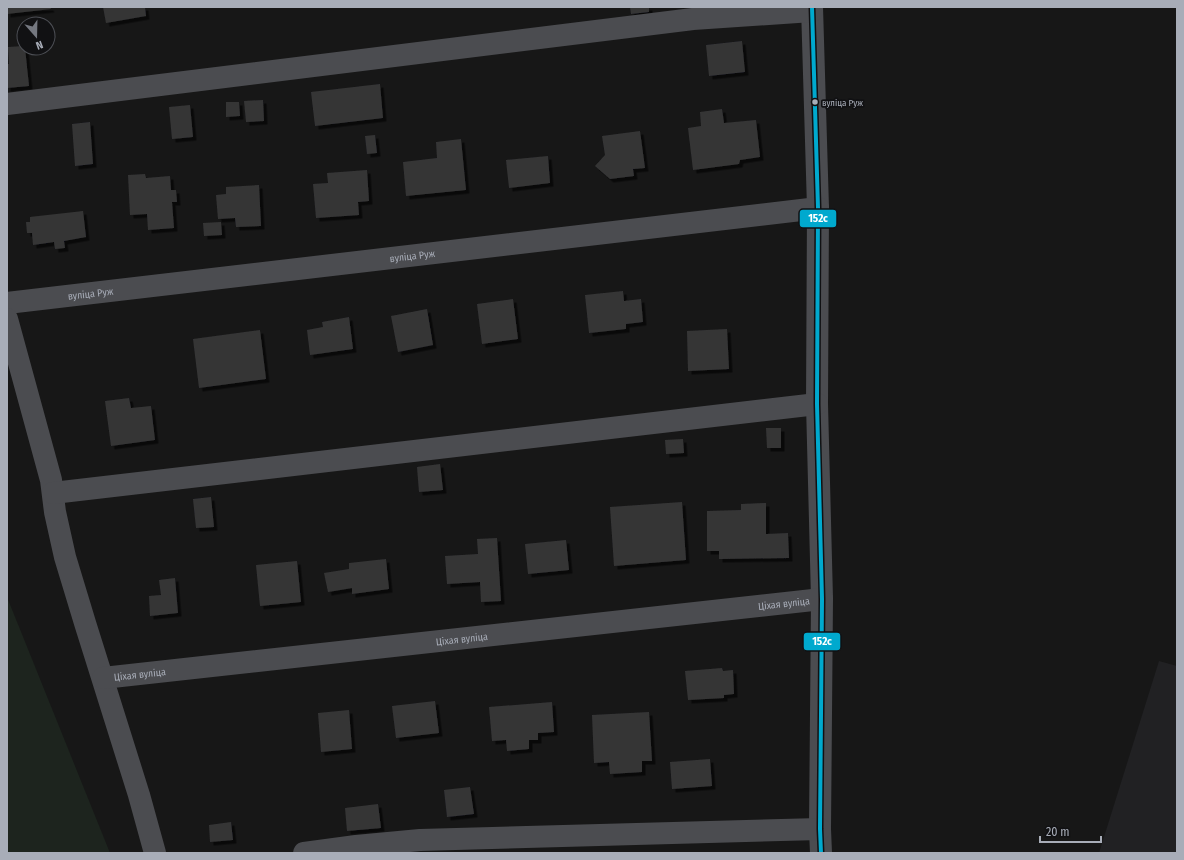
<svg xmlns="http://www.w3.org/2000/svg" width="1184" height="860" font-family="'Fira Sans Condensed',sans-serif">
<defs>
<filter id="shadow"><feDropShadow dx="3.5" dy="3.5" stdDeviation="0" flood-color="#0009"/></filter>
</defs>
<rect width="100%" height="100%" fill="#171717"/>
<path fill="#212123" d="M1159,661l18,5v187h-78z"/>
<path fill="#1d241e" d="M7,597l103,256h-103z"/>
<path fill="#353536" filter="url(#shadow)" d="M7,7h43l1,2 -44,5z
M103,7h42l1,9 -40,7z
M630,7h19v5l-18,2z
M742,41l3,31 -36,4 -3,-31z
M24,46v2h1l4,38 -22,2v-24h2l-1,-17z
M380,84l3,34 -68,8 -4,-34z
M263,100l1,21 -18,1 -2,-21z
M226,102h13l1,14 -14,1z
M190,105l3,32 -21,2 -3,-32z
M722,109l2,14 32,-3 4,37 -20,3 -1,4 -46,6 -5,-42 13,-2 -1,-14z
M90,122l3,42 -18,2 -3,-42z
M640,131l5,37 -12,1 1,7 -24,3 -15,-13 10,-11 -3,-19z
M375,135l2,18 -10,1 -2,-18z
M461,139l5,51 -60,6 -3,-34 34,-4 -1,-16z
M548,156l2,27 -41,5 -3,-28z
M367,170l2,31 -11,1 1,13 -43,3 -3,-34 15,-1 -1,-10z
M145,174l1,4 24,-2 1,14h5l1,12h-5l2,26 -26,2 -1,-16 -17,1 -2,-40z
M259,185l2,41 -25,1 -1,-9 -17,1 -2,-24 10,-1v-7z
M83,211l3,26 -22,4 1,7 -10,1 -1,-7 -21,3 -1,-12h-5l-1,-11h4v-5z
M221,222l1,13 -18,1 -1,-13z
M623,291l1,10 17,-2 2,23 -17,2v5l-37,4 -4,-38z
M513,299l5,40 -36,5 -5,-40z
M427,309l6,36 -35,7 -7,-36z
M349,317l4,32 -43,6 -3,-25 16,-3 -1,-5z
M727,329l2,40 -41,2 -1,-40z
M260,330l6,49 -67,9 -6,-49z
M129,398l2,10 20,-2 4,34 -44,6 -6,-45z
M766,428h15v20h-14z
M683,439l1,14 -18,1 -1,-14z
M440,464l3,26 -24,2 -2,-25z
M211,497l3,30 -18,1 -3,-29z
M682,502l4,58 -72,6 -4,-59z
M766,503v31l22,-1 1,25 -70,1v-8h-12v-40l34,-1v-6z
M497,538l4,63 -20,1 -1,-20 -33,2 -2,-28 33,-2 -1,-15z
M566,540l3,30 -41,4 -3,-30z
M386,559l3,30 -37,5v-6l-24,4 -4,-19 25,-4v-6z
M297,561l4,41 -41,4 -4,-41z
M175,578l3,35 -28,3 -1,-20 12,-1 -2,-15z
M722,668l1,3 10,-1 1,24 -10,1v3l-36,2 -3,-29z
M435,701l4,32 -43,5 -4,-32z
M552,702l2,30 -16,1v7h-9v9l-22,2 -1,-11 -14,1 -3,-34z
M349,710l3,39 -31,3 -3,-39z
M649,712l3,49h-10v11l-32,2 -1,-12 -15,1 -2,-48z
M710,759l2,27 -40,3 -2,-27z
M470,787l4,27 -27,3 -3,-27z
M378,804l3,24 -34,3 -2,-23z
M231,822l2,18 -23,2 -1,-17z"/>
<g fill="none" stroke-linecap="round" stroke-linejoin="round">
<g stroke="#4b4c50" stroke-width="22">
<path d="M812,7l6,201 -1,196 5,195 -2,230 1,24"/>
<path d="M7,104l686,-85 119,-8"/>
<path id="s1" d="M7,303l811,-95"/>
<path d="M7,319l44,161 4,32 10,45 20,66 54,172 16,58"/>
<path d="M53,493l764,-89"/>
<path id="s2" d="M103,678l719,-79"/>
<path d="M304,853l52,-7 64,-6 400,-11"/>
</g>
<g stroke="#111113" stroke-width="7">
<path id="bus-1" d="M812,7l6,201 -1,196 5,195 -2,230 1,24"/>
</g>
<use href="#bus-1" stroke="#00a9ce" stroke-width="4"/>
</g>
<circle fill="#a8adb8" stroke="#111113" stroke-width="1.5" cx="815" cy="102" r="3.5"/>
<g text-anchor="middle" stroke-width="3.5" stroke-linejoin="round" paint-order="stroke">
<g font-size="9" fill="#a8adb8" stroke="#111113" text-anchor="start">
<text x="822" y="106">вуліца Руж</text>
</g>
<g font-size="10" fill="#a8adb8" stroke="#111113">
<text dy="4" stroke="none"><textPath href="#s1" startOffset="408">вуліца Руж</textPath></text>
<text dy="4" stroke="none"><textPath href="#s1" startOffset="84">вуліца Руж</textPath></text>
<text dy="4" stroke="none"><textPath href="#s2" startOffset="685">Ціхая вуліца</textPath></text>
<text dy="4" stroke="none"><textPath href="#s2" startOffset="361">Ціхая вуліца</textPath></text>
<text dy="4" stroke="none"><textPath href="#s2" startOffset="37">Ціхая вуліца</textPath></text>
</g>
</g>
<g stroke="#111113" stroke-width="1.5">
<rect x="799" y="209" width="38" height="19" rx="4" fill="#00a9ce"/>
<rect x="803" y="632" width="38" height="19" rx="4" fill="#00a9ce"/>
</g>
<g font-size="11" text-anchor="middle" font-weight="bold" fill="#fff">
<text x="818" y="222">152с</text>
<text x="822" y="645">152с</text>
</g>
<rect width="1184" height="860" fill="none" stroke="#a8adb8" stroke-width="16"/>
<g transform="translate(36 36) rotate(160)"><circle r="19" fill="#111113" stroke="#4d4f55"/>
<path d="M0-3L7 15L0 10L-7 15Z" fill="#757880"/>
<text y="-6" font-size="11" font-weight="bold" text-anchor="middle" fill="#a8adb8">N</text>
</g>
<path d="M1040 836v6h61v-6" fill="none" stroke="#a8adb8" stroke-width="2"/>
<text x="1046" y="836" font-size="12" fill="#a8adb8" stroke="#111113" stroke-width="3" paint-order="stroke">20 m</text>
</svg>
